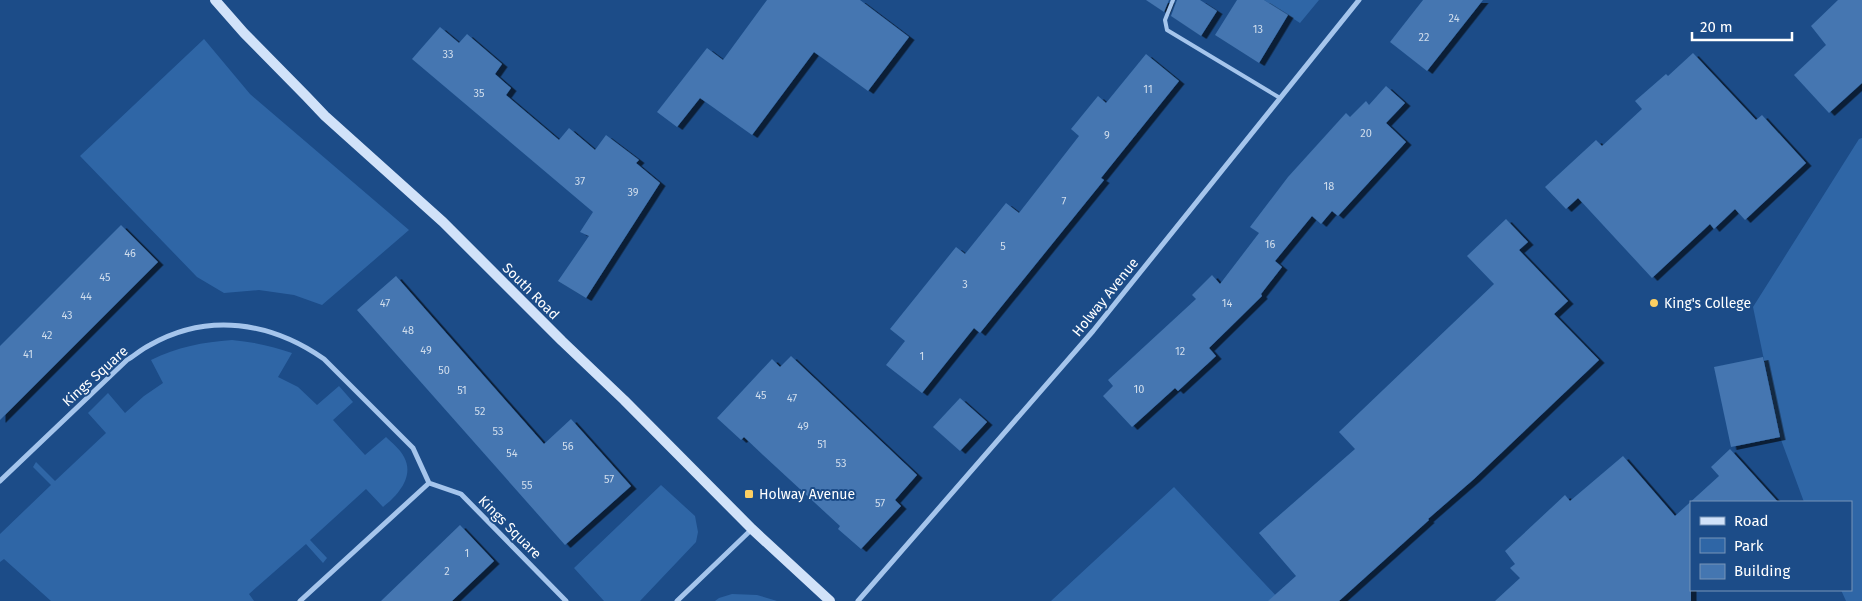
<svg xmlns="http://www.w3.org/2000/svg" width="1862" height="601" font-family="'Fira Sans',sans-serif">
<defs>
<filter id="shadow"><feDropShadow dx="5.5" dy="3" stdDeviation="0" flood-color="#0009"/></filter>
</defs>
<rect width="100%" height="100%" fill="#1c4c88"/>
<path fill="#2f66a6" d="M1264,0h55l-19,23z
M204,39l46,55 159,136 -87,75 -28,-10 -35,-5 -35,3 -27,-16 -117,-121z
M1862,138v463h-16l-5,-11h10v-88h-47l-24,-65 -27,-130 106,-168z
M232,340c21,2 40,6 60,13l-14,24 20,10 19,18 22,-19 14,16 -20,18 32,35 21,-18c6,6 14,12 18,20 11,20 -7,39 -21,50l-17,-18 -56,51 17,18 -4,5 -17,-19 -57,50 5,7h-203l-47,-42 -4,3v-28l51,-49 -18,-18 3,-5 19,19 51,-48 -18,-20 20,-20 17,20 19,-17 19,-13 -12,-23c26,-13 52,-18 81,-20z
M661,485l34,31 3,16 -2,10 -56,59h-36l-30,-33z
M1174,487l107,114h-230z
M732,594l25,1 20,6h-62l4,-3z"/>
<path fill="#4476b1" filter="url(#shadow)" d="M767,0h93l49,37 -41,54 -54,-39 -62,83 -52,-37 -23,29 -20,-15 50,-64 16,12z
M1146,0h23l-5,12z
M1177,0h23l17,11 -16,25 -30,-20z
M1237,0h27l24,15 -29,48 -44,-28z
M1423,0h60l-56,71 -37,-29z
M1838,0h24v83l-33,30 -35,-38 32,-30 -15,-19z
M440,27l19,16 8,-9 35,30 -7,10 16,14 -5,7 53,45 10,-12 26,22 11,-15 33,25 -3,3 24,20 -74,115 -28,-17 31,-45 -9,-4 13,-20 -181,-153z
M1693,53l63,67 6,-5 44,48 -61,57 -10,-11 -21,20 -4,-5 -58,54 -74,-80 -12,11 -21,-22 51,-47 6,6 40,-37 -7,-8 31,-27 2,2z
M1146,54l33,27 -78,97 3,2 -124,153 -6,-5 -52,65 -36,-28 19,-24 -15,-12 66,-82 9,7 41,-51 13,10 60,-77 -8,-7 27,-33 8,7z
M1386,86l19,17 -19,20 20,19 -68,74 -6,-5 -11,13 -9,-8 -37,45 7,6 -21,27 1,2 -53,52 7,8 -38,35 -3,-3 -43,39 -29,-31 10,-10 -5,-6 88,-81 -4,-4 20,-20 8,9 39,-51 -9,-6 38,-50 58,-64 4,4 16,-16 3,4z
M1506,219l22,23 -9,8 49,51 -14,13 45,46 -125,119 -46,40 1,1 -90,81h-71l28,-25 -37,-43 96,-84 -16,-17 155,-148 -27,-28z
M121,225l37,37 -158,158v-74z
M396,276l148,168 27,-25 60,67 -66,59 -208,-235z
M791,356l126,119 -22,25 6,6 -40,43 -23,-20 2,-3 -77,-71 -19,-18 -3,3 -24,-22 55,-59 8,8z
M1763,357l17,80 -49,10 -17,-80z
M960,398l27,24 -27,29 -27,-24z
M1730,449l48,53h-87v99h-196l25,-23 -10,-10 5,-4 -10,-13 60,-56 5,6 53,-45 52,60 44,-40 -8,-9z
M460,525l34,36 -42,40h-71z"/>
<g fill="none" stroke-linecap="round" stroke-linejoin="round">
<path stroke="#a5c5ec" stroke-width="4" d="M1173,0l-8,20 2,10 113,68"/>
<path stroke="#a5c5ec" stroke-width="5" d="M0,481l127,-121c8,-5 15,-11 23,-15 58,-33 121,-23 174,14l89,89 16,35 32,11 105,107
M300,601l129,-118
M677,601l75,-72
M858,601l235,-270 266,-331"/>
<path stroke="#d1e2f9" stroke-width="10" d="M215,0l29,33 62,63 19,20 118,106 119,119 62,59 128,129 78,72"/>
</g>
<g fill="#fdcf62" stroke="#1c4c88" stroke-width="2">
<circle cx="1654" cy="303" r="5"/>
<rect x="744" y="489" width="10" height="10" rx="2.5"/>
</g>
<g text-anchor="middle" stroke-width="4" stroke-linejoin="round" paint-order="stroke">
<g font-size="11" fill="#d0ddec">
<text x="1454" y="22">24</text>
<text x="1258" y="33">13</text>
<text x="1424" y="41">22</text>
<text x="448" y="58">33</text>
<text x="1148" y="93">11</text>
<text x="479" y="97">35</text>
<text x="1366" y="137">20</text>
<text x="1107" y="139">9</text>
<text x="580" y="185">37</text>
<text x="1329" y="190">18</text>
<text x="633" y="196">39</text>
<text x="1064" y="205">7</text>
<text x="1270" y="248">16</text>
<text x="1003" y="250">5</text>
<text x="130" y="257">46</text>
<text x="105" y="281">45</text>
<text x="965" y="288">3</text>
<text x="86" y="300">44</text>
<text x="385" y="307">47</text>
<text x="1227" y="307">14</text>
<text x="67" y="319">43</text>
<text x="408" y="334">48</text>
<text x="47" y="339">42</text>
<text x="426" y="354">49</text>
<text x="1180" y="355">12</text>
<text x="28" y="358">41</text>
<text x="922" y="360">1</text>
<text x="444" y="374">50</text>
<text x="1139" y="393">10</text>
<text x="462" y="394">51</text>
<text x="761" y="399">45</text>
<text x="792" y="402">47</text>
<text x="480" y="415">52</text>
<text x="803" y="430">49</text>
<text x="498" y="435">53</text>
<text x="822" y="448">51</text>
<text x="568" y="450">56</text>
<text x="512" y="457">54</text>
<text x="841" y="467">53</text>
<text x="609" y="483">57</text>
<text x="527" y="489">55</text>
<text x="880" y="507">57</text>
<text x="467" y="557">1</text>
<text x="447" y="575">2</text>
</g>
<g font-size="14" fill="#fff" stroke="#1c4c88">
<text transform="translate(531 291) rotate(45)" y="5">South Road</text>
<text transform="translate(1105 297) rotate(-51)" y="5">Holway Avenue</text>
<text transform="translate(95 376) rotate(-42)" y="5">Kings Square</text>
<text transform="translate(510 527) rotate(45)" y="5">Kings Square</text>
</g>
<g font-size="14" fill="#fff" stroke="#1c4c88" text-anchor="start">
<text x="1664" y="308">King's College</text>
<text x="759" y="499">Holway Avenue</text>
</g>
</g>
<rect x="1690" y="501" width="162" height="90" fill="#1c4c88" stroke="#7794b8"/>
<rect x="1700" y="517" width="25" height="8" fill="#d1e2f9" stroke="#7794b8"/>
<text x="1734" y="526" font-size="15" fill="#ffffff">Road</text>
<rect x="1700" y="538" width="25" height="15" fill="#2f66a6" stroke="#7794b8"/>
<text x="1734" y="551" font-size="15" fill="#ffffff">Park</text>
<rect x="1700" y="564" width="25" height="15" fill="#4476b1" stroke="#7794b8"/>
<text x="1734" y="576" font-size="15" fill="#ffffff">Building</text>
<path d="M1692 32v8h100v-8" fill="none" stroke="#ffffff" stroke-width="2.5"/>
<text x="1700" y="32" font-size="15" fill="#ffffff" stroke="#1c4c88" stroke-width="4" paint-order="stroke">20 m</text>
</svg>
